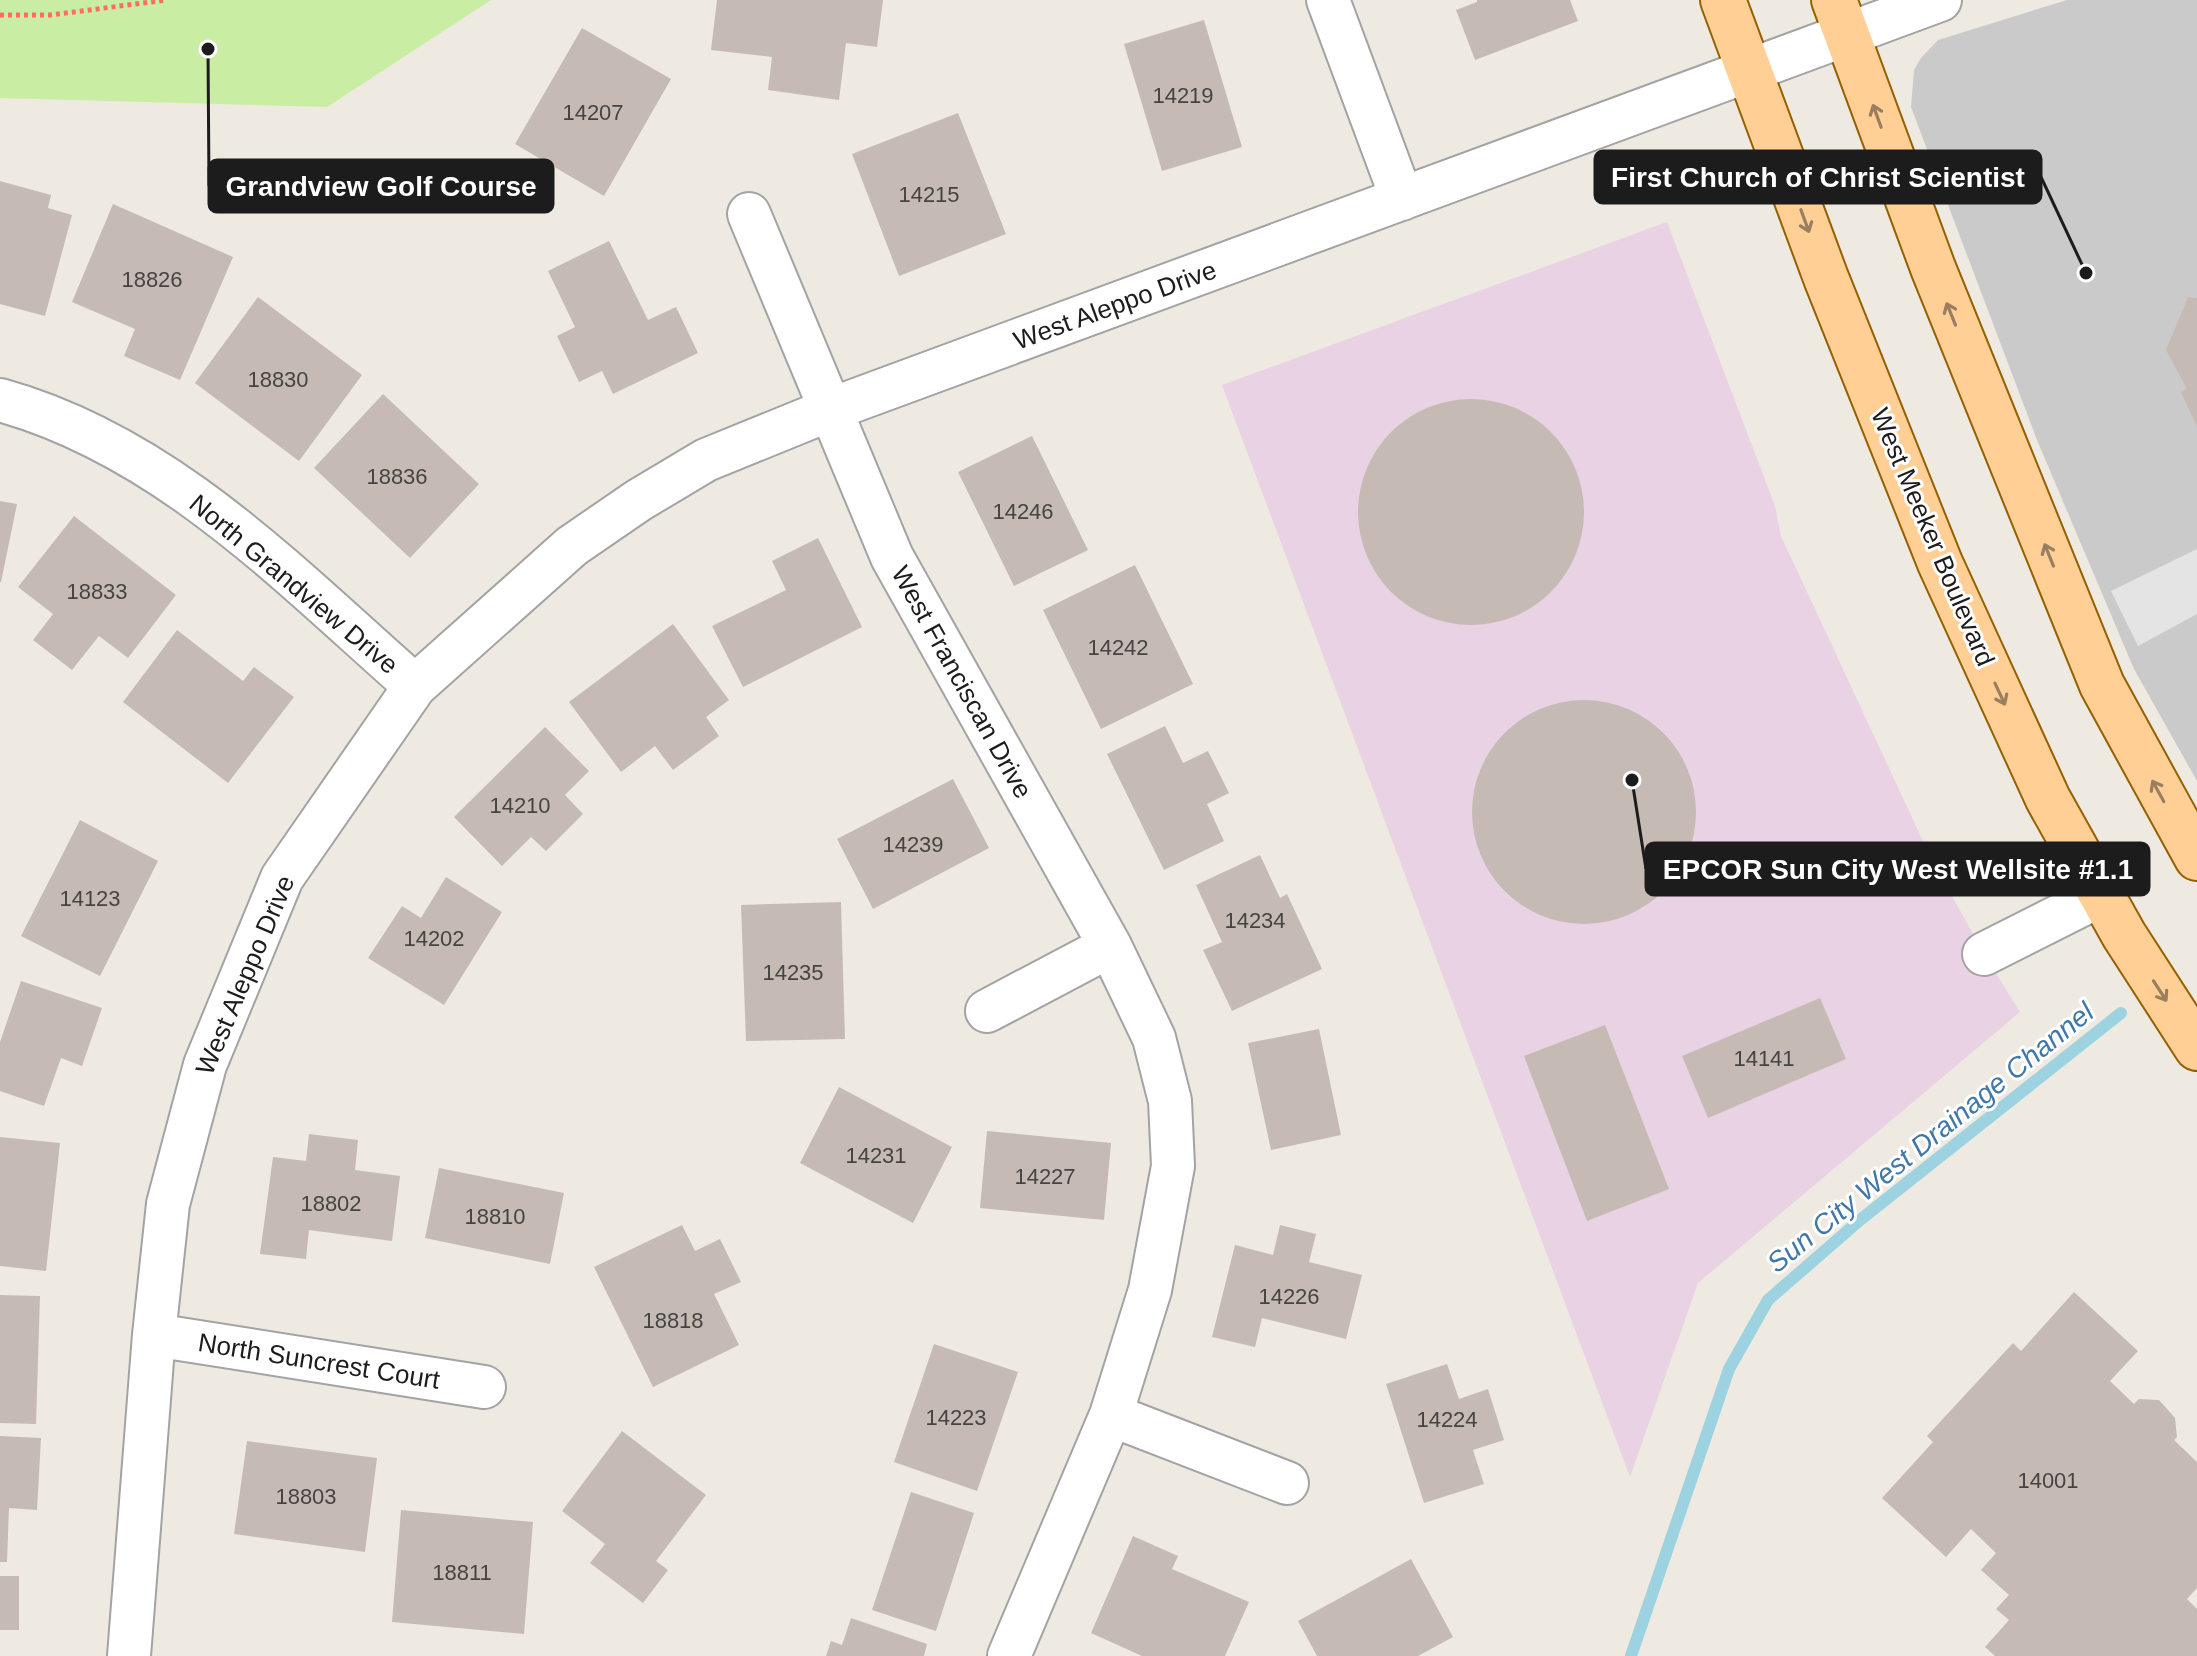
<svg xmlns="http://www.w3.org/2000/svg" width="2197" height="1656" font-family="Arial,sans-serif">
<rect width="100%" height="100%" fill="#eeeae1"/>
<path fill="#e8d2e4" d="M1667,222l108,284 6,30 148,318 55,100 36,58 -322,271 -68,194 -408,-1092z"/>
<path fill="#cacaca" d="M2067,0h130v781l-63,-112 -97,-229 -126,-333 3,-37 7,-12 17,-18z"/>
<path fill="#c9eda2" d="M0,0h491l-164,107 -327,-9z"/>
<path fill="#e4e4e4" d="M2197,549v65l-59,32 -27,-55z"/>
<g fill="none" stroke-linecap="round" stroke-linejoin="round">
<path stroke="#9dd2e0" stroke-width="12" d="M1631,1656l98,-287 39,-69 92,-80 261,-207"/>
</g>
<path fill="#c6bbb4" d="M717,0h166l-6,47 -31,-4 -7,57 -71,-10 4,-33 -61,-7z
M1477,0h93l8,21 -103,39 -19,-50 21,-8z
M1204,20l38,127 -80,24 -38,-127z
M582,28l89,51 -67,117 -89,-52z
M958,113l48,121 -107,42 -47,-122z
M0,181l51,14 -3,13 24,7 -27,101 -45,-12z
M113,204l120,53 -53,123 -56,-24 11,-27 -63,-27z
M609,241l39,79 28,-13 22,46 -85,41 -11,-23 -23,11 -22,-46 18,-9 -27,-56z
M258,297l104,78 -63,86 -104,-78z
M2188,297l9,1v129l-16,-35 6,-3 -21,-39z
M383,394l96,90 -69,74 -96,-90z
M1358 512a113 113 0 1 1 226 0a113 113 0 1 1-226 0Z
M1032,436l56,114 -74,36 -56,-114z
M0,501l17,3 -16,78h-1z
M74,516l102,79 -48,63 -29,-22 -27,34 -39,-30 20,-26 -35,-27z
M818,538l44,89 -119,60 -31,-61 74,-36 -14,-29z
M1135,565l58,119 -92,45 -58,-119z
M673,624l56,76 -23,17 13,19 -46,34 -18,-24 -34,26 -52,-70z
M177,630l66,51 11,-14 40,30 -66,86 -105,-81z
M1472 812a112 112 0 1 1 224 0a112 112 0 1 1-224 0Z
M1165,726l18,37 25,-12 21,42 -22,11 17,37 -60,29 -57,-116z
M545,727l44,44 -24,24 18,19 -37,37 -15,-14 -29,29 -48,-49z
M953,779l36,69 -116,61 -36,-70z
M80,820l78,41 -58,115 -79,-40z
M1260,855l20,43 7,-4 35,75 -90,42 -29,-61 19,-8 -26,-57z
M446,877l56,35 -58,93 -76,-47 34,-52 19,12z
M841,902l4,137 -99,2 -5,-136z
M21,981l81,27 -20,58 -21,-8 -17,48 -44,-15v-49z
M1820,998l26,61 -138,59 -26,-62z
M1605,1025l64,164 -82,32 -63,-165z
M1319,1029l22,106 -70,15 -23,-107z
M839,1087l113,60 -39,76 -113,-60z
M987,1131l124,12 -7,77 -124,-12z
M309,1134l49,6 -3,30 45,6 -8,65 -83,-11 -3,29 -46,-5 13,-97 33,4z
M0,1137l60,6 -14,128 -46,-5z
M439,1168l125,25 -14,71 -125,-26z
M682,1225l13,26 25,-12 21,43 -27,12 25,51 -86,42 -59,-120z
M1280,1225l36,9 -7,28 53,13 -16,64 -84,-21 -7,29 -43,-10 23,-92 38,10z
M2074,1292l64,59 -28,30 24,23 5,-5 20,1 16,18 2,19 -3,3 23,22v126l-10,11 10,10v47h-202l-10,-9 24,-27 -13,-11 13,-14 -28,-25 15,-17 -25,-24 -25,28 -64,-59 51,-56 -6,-6 86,-93 8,8z
M0,1295l40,1 -4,128 -36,-1z
M934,1344l84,28 -41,119 -83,-29z
M1447,1364l12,35 29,-10 16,51 -31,10 11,34 -60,19 -38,-119z
M622,1431l84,64 -50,66 12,9 -25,33 -53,-40 15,-19 -43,-33z
M0,1436l41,2 -4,72 -28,-2 -2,54h-7z
M247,1441l130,17 -12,94 -131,-18z
M911,1492l63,21 -38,118 -64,-21z
M401,1510l132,12 -9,112 -132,-12z
M1133,1536l45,20 -6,13 77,33 -24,54h-83l-51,-23z
M1411,1559l42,78 -35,19h-101l-19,-35z
M0,1576h19v54h-19z
M851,1618l76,26 -3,12h-98l5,-15 11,4z"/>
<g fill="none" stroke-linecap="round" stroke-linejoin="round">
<g stroke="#a3a3a3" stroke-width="46">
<path id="minor" d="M1328,0l74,199
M749,214l143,343 218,389 44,92 16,63 3,65 -23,124 -39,125 -102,241
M0,400c166,46 289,175 415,286
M1984,954l117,-59
M987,1011l123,-65
M154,1335l330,52
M1111,1415l176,68
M129,1656l25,-321 14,-131 37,-139 77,-187 133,-192 157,-140 67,-46 67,-40 123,-50 1111,-410"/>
</g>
<g stroke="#946000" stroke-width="48">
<path id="major" d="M1723,0l103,278 114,285 108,236 76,136 73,113
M1834,0l99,268 169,417 95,173"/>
</g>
<path stroke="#ff6e61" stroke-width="5" stroke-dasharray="4 4" stroke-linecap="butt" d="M0,15h50l117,-15"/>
<use href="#minor" stroke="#fff" stroke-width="42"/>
<use href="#major" stroke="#ffcf95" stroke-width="44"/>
</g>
<defs><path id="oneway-shaft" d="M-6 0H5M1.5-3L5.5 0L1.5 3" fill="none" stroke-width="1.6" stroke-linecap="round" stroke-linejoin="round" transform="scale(2)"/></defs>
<g stroke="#997e5f">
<use href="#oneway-shaft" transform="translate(1877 116) rotate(-110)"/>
<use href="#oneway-shaft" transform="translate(1805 221) rotate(70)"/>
<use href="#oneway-shaft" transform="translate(1951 314) rotate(-112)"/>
<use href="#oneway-shaft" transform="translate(2049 555) rotate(-112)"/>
<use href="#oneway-shaft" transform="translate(2000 694) rotate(65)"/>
<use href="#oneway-shaft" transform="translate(2158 791) rotate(-119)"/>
<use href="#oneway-shaft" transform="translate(2160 991) rotate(57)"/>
</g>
<g text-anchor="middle" stroke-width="6" stroke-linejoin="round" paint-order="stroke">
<g font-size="22" fill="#464442">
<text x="1183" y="103">14219</text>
<text x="593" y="120">14207</text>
<text x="929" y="202">14215</text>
<text x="152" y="287">18826</text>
<text x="278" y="387">18830</text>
<text x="397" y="484">18836</text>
<text x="1023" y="519">14246</text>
<text x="97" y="599">18833</text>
<text x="1118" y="655">14242</text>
<text x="520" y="813">14210</text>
<text x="913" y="852">14239</text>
<text x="90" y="906">14123</text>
<text x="1255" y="928">14234</text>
<text x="434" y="946">14202</text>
<text x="793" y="980">14235</text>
<text x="1764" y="1066">14141</text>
<text x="876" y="1163">14231</text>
<text x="1045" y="1184">14227</text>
<text x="331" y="1211">18802</text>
<text x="495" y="1224">18810</text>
<text x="1289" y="1304">14226</text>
<text x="673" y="1328">18818</text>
<text x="956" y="1425">14223</text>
<text x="1447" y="1427">14224</text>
<text x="2048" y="1488">14001</text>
<text x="306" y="1504">18803</text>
<text x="462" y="1580">18811</text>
</g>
<g font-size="26" fill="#1c1c1c" stroke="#fff">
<text transform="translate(1115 305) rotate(-20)" y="9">West Aleppo Drive</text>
<text transform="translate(1933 537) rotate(67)" y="9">West Meeker Boulevard</text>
<text transform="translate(294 584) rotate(40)" y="9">North Grandview Drive</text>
<text transform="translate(962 682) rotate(61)" y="9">West Franciscan Drive</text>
<text transform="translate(245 975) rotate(-67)" y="9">West Aleppo Drive</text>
<text transform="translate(319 1361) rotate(9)" y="9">North Suncrest Court</text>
</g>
<g font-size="28" font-style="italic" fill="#4077aa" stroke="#fff">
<text transform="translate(1930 1137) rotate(-39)" y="10">Sun City West Drainage Channel</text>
</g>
</g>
<path fill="none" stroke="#1c1c1c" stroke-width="3" d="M2086 273L2041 177M208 49L209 186M1632 780L1646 869"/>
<g fill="#1c1c1c" stroke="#fff" stroke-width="3">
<circle cx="2086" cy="273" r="8"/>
<circle cx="208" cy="49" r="8"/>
<circle cx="1632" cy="780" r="8"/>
</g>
<g fill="#1c1c1c" stroke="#1c1c1c" stroke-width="3">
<rect x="1595" y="151" width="446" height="52" rx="8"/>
<rect x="209" y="160" width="344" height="52" rx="8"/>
<rect x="1646" y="843" width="503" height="52" rx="8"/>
</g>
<g font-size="28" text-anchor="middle" font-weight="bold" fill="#fff">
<text x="1818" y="187">First Church of Christ Scientist</text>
<text x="381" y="196">Grandview Golf Course</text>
<text x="1898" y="879">EPCOR Sun City West Wellsite #1.1</text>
</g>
</svg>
